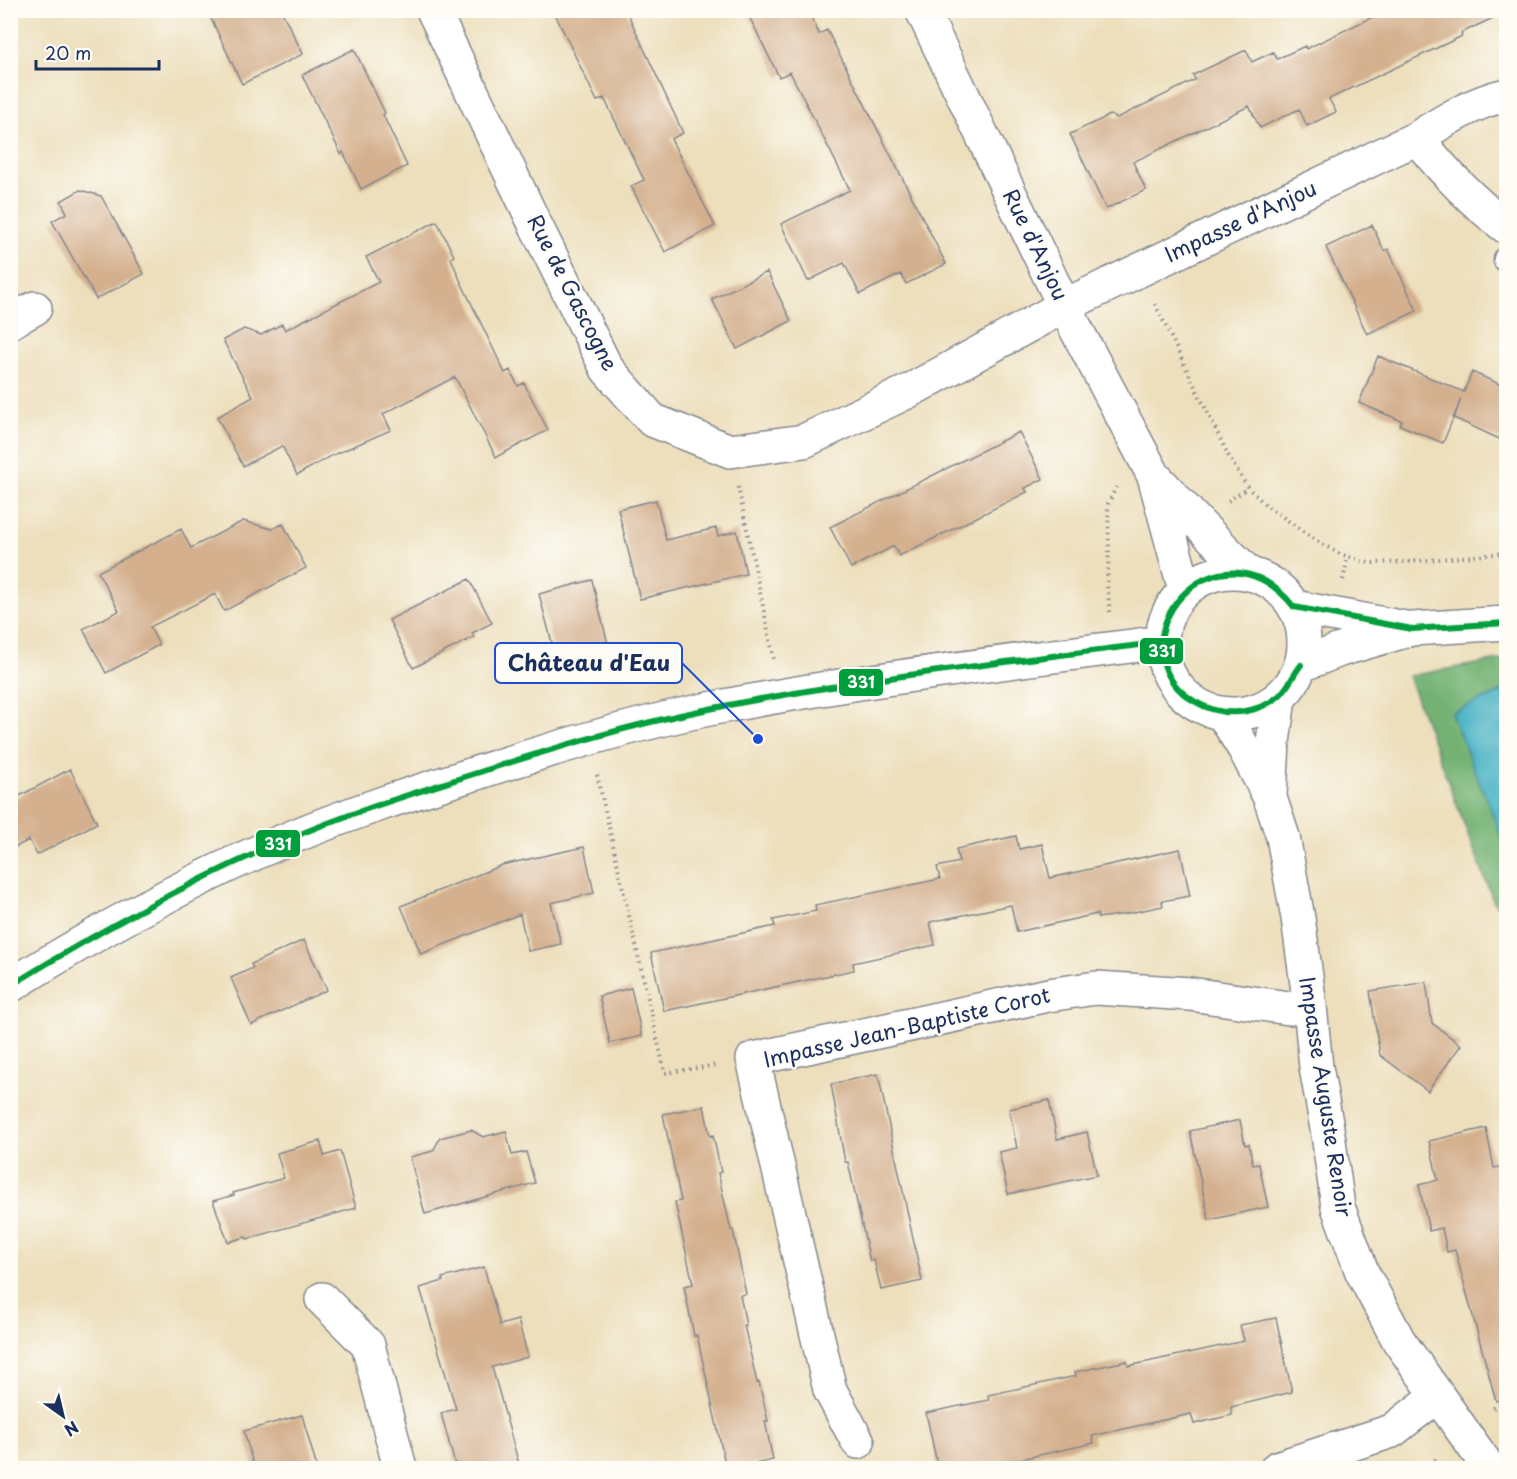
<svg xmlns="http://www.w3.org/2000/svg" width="1517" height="1479" font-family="'Playpen Sans',sans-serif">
<rect width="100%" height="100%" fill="#fdfcf7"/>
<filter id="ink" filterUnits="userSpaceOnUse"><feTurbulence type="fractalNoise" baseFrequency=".0167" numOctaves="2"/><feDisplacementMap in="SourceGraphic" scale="12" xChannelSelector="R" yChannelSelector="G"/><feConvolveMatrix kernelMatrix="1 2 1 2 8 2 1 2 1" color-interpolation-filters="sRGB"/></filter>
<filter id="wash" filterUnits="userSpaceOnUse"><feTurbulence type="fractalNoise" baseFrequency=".008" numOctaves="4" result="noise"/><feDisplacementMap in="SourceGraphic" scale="24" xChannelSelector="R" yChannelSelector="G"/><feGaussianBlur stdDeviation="1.35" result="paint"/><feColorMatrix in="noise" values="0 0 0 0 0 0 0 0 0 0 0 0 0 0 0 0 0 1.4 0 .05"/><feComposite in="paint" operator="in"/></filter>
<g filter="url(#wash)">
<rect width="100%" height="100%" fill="#eddfbc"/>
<path fill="#73b272" stroke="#477068" stroke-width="1.5" d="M1506,659v261l-13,-20 -85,-224z"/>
<path fill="#44b1c2" stroke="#307090" stroke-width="1.5" d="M1506,690v157l-55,-134z"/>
<g id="blocks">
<path fill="#d4b08e" d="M207,10h74l22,44 -61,30z
M553,10h73l57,123 -12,6 44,87 -50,26 -34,-66 13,-6 -40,-82 -7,3z
M746,10h62l11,24 8,-4 119,234 -40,20 -5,-10 -41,20 -16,-31 -36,18 -27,-57 69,-34 -60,-118 -11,5z
M1387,10h119v2l-45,21 1,3 -133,63 7,13 -29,14 -8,-17 -39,19 -11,-22 -116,56 13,28 -40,19 -36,-75 40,-19 7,3 78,-38 -2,-5 53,-25 6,12 21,-10 4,7 28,-13 1,3z
M354,49l31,64 -2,2 24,51 -46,23 -18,-37 -2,2 -39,-79z
M80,190l21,6 43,78 -48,25 -44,-78 15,-8 -6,-12z
M437,221l17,35 -3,2 9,22 45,93 5,-3 8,16 6,-3 24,47 -52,27 -41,-80 -72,37 8,16 -60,26 -34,19 -15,-29 -39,20 -26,-49 36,-20 -30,-57 21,-11 17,6 21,-11 3,6 94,-48 -13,-25z
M1372,225l12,26 4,-2 29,62 -50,23 -41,-87z
M767,272l24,49 -54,28 -25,-50z
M1378,356l86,36 8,-20 34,15v55l-52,-24 7,-19 -18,44 -43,-18 2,-4 -43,-18z
M1019,432l24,47 -18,9 2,4 -128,64 -5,-10 -43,22 -21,-41z
M656,500l10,40 50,-12 2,8 19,-5 9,43 -106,25 -22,-90z
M243,521l29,8 11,-5 23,44 -82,43 -9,-17 -65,33 9,18 -53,28 -23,-44 36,-18 -21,-39 83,-43 10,19z
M469,579l23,44 -20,10 2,4 -61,31 -24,-48z
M592,580l16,64 -52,14 -17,-64z
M70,769l27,54 -60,32 -8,-15 -19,10v-49z
M1016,836l3,13 23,-5 8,34 130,-29 10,47 -28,5 1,5 -43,9 -22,3 -1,-4 -80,18 -6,-27 -81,17 5,23 -82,18 1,7 -190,41 -13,-58 124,-27 -2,-6 43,-9 -1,-6 125,-26 -3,-12 22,-5 -3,-13z
M584,847l10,46 -43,10 10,41 -33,7 -8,-37 -99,40 -20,-48 101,-41z
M304,940l23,50 -76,35 -20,-47 22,-10 -2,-4z
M1426,982l6,41 29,22 -33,46 -48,-36 -10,-64z
M631,988l11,48 -32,7 -11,-47z
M878,1074l44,207 -41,9 -7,-30 -4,1 -22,-99h-3l-14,-78z
M1049,1100l8,39 30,-7 10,43 -89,19 -9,-42 18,-4 -8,-39z
M704,1106l6,30 3,-1 8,37 -3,1 13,57h2l13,64 -6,1 6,30h-2l13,58 2,-1 9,39h-3l8,39 -38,8h-9l-29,-133 -3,1 -10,-50 9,-2 -18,-82 6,-1 -18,-87z
M1240,1120l5,25 4,-1 4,21 6,-1 9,43 -59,13 -19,-89z
M1486,1128l8,40 12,-2v234l-10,1 -41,-151 -8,2 -5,-24 -13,3 -10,-46 19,-5 -9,-39z
M471,1130l12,7 23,-6 6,24 14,-3 9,31 -110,31 -15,-57 23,-6 7,-13z
M320,1141l4,15 16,-5 16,57 -109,31 -1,-2 -18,5 -15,-41 21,-6 -1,-2 51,-15 -7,-25z
M484,1267l16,58 18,-5 10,37 -36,10 28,101h-64l-15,-55 15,-4 -36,-121 23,-7 -1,-3z
M1276,1318l16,74 -61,15 1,8 -38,9 -3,-10 -99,22 2,7 -114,25h-42l-12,-55 63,-13 -1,-5 88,-19 -1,-4 52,-11 1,5 116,-25 -4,-16z
M302,1415l15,53h-63l-10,-37z"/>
</g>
</g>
<g filter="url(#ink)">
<use href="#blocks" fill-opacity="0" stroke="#84878d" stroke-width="1.5"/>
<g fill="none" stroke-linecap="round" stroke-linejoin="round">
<g stroke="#84878d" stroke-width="27">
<path id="service" d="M1506,259v1"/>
</g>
<g stroke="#84878d" stroke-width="36">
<path id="minor" d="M433,10l101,212 73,147 45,51 78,31 74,-10 107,-51 153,-84 353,-168
M922,10l142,296 90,170 31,114
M1506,95c-32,7 -61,25 -89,43 27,34 55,63 89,89
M10,322l25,-14
M1158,480l39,42 52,52
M1223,714l22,36 25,48 13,39 15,81 12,88 6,61 12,67 10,73 24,65 37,69 90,127
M1270,796l3,-54 6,-44
M322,1299l46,46 32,123
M858,1442l-28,-52 -77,-331 295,-64 48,-7 94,6 99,14 21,-2
M1277,1468l115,-37 45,-35"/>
</g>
<g stroke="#84878d" stroke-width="36">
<path id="tertiary" d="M1162 643a71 71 0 1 1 142 0a71 71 0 1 1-142 0Z
M1294,607l111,21
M1301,665l39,-15 72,-21 94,-6
M10,986c90,-56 182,-107 280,-148 62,-26 126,-46 190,-66 74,-24 148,-46 224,-62 151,-30 305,-48 458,-68"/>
</g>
<path stroke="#84878d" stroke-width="4" stroke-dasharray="1.5 4.5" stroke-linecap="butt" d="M1155,304l74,153 19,31 19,18 53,37 20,11 29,9 38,-1 99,-9
M738,487l36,172
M1228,501l20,-13
M1343,580l5,-23
M1110,612l-3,-27 2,-34 -1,-47 8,-17
M597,775l68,298 52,-8
M1493,1408l13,-5
M1426,1468l10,-9"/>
<use href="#service" stroke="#fff" stroke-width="24"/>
<use href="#minor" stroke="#fff" stroke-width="33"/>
<use href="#tertiary" stroke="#fff" stroke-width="33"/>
<g stroke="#fdfcf7" stroke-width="10">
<path id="bus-1" d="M1294,607c-18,-23 -44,-40 -75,-33 -38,9 -67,51 -55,90 9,31 45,51 75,48 14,-1 30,-7 41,-17 8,-8 14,-21 21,-30
M1294,607l118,22 94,-6
M10,986c91,-56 183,-107 281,-148 63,-27 130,-47 195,-68 72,-23 144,-45 218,-60 151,-31 305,-48 458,-68"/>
</g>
<use href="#bus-1" stroke="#009e3d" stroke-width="6"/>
</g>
</g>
<g text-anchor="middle" stroke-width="4.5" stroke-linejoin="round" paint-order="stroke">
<g font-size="21" fill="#1b2f5e" stroke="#fdfcf7">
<text transform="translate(1241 222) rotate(-25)" y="7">Impasse d'Anjou</text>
<text transform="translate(1035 245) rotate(64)" y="7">Rue d'Anjou</text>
<text transform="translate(572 293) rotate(63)" y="7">Rue de Gascogne</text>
<text transform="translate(907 1028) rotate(-13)" y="7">Impasse Jean-Baptiste Corot</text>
<text transform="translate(1325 1097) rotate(81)" y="7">Impasse Auguste Renoir</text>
</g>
</g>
<path fill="none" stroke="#1d4ed8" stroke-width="2" d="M758 739L682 663"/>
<circle fill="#1d4ed8" stroke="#fdfcf7" stroke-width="2" cx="758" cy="739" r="6"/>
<rect fill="#fdfcf7" stroke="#1d4ed8" stroke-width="2" x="495" y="643" width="187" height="40" rx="6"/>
<g font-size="22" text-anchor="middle" font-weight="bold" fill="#1b2f5e">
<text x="589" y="671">Château d'Eau</text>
</g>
<g stroke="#fdfcf7" stroke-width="2">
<rect x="1139" y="637" width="45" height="28" rx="6" fill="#009e3d"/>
<rect x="838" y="668" width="46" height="29" rx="6" fill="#009e3d"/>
<rect x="255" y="829" width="46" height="29" rx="6" fill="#009e3d"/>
</g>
<g font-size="16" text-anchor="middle" font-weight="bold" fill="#fff">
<text x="1162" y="657">331</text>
<text x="861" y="688">331</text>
<text x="278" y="850">331</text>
</g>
<rect width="1517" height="1479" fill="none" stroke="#fdfcf7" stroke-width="36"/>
<g transform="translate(63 1416) rotate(146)" stroke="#fdfcf7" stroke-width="4.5" paint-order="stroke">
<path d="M0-4.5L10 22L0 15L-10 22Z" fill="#1b2f5e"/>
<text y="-9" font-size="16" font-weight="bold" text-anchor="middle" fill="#1b2f5e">N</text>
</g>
<path d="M36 60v9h123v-9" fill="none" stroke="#1b2f5e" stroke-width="3"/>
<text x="45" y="60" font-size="18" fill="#1b2f5e" stroke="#fdfcf7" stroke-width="4.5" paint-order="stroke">20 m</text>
</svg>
